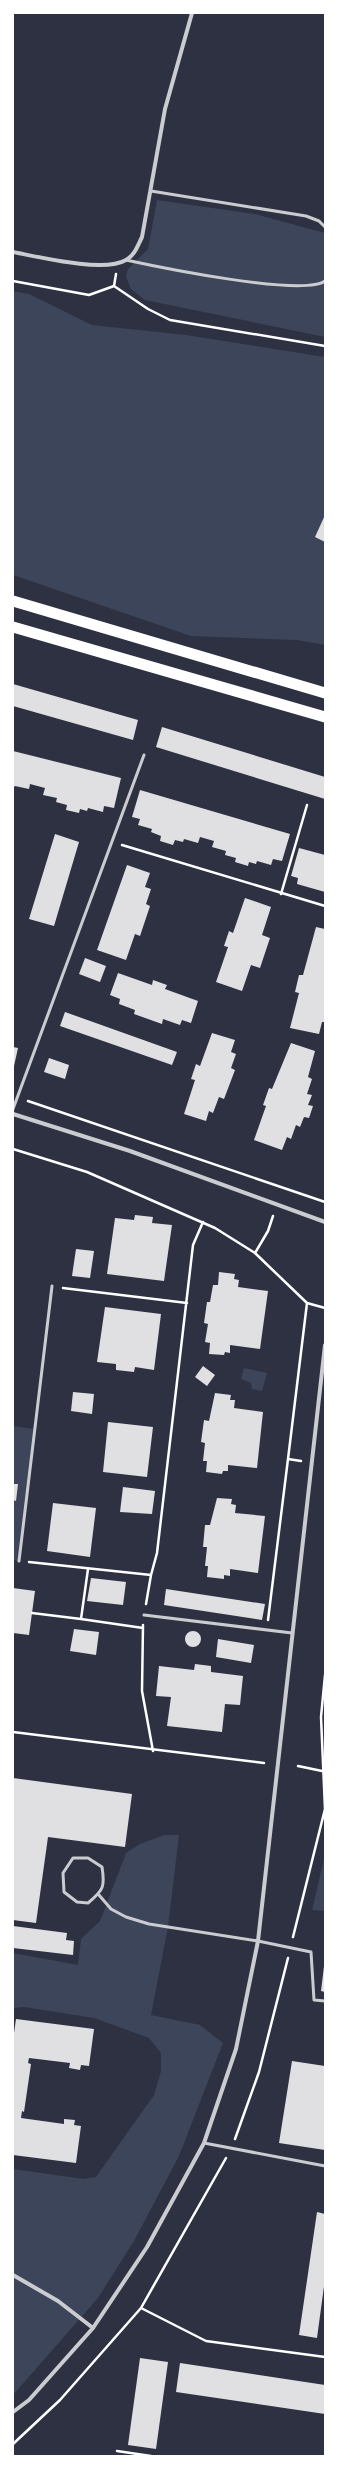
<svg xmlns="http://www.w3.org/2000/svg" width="338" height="2469" font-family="Barlow,sans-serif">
<rect width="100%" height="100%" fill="#2d3142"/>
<path fill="#3c4559" d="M157,200l98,14 70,19v104l-180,-37 -14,-11 -5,-12 2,-8 20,-20z
M13,291l16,3 63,31 94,10 139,22v288l-28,-5 -106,-4 -178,-61z
M244,1368l23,5 -5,18 -10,-2 -1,-6 -10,-4z
M13,1426l22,3 -16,132 -6,-1z
M164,1835h15l-11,92 -17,88 49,10 23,18 -44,113 -45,85 -36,57 -85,97v-226l71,10 12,-2 58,-82 7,-24v-18l-12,-15 -55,-20 -70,-11 -11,1v-55l65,12 3,-26 19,-18 26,-68 14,-9z
M325,1855v56l-13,-1z"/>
<path fill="#e0e0e3" d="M325,515v27l-10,-5z
M13,684l125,36 -5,20 -120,-34z
M162,727l163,50v22l-169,-52z
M13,751l108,27 -7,30 -10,-2 -1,6 -15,-4 -1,3 -7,-2 -1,4 -13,-3 1,-5 -11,-3 1,-4 -14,-3 2,-7 -15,-4 -1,5 -14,-3 -2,2z
M140,790l150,44 -8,27 -9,-2 -2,6 -14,-4 -1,3 -7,-2 -1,4 -13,-4 1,-4 -11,-3 1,-4 -14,-4 2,-6 -14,-4 -2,6 -14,-4 -1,3 -8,-2 -2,5 -13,-4 1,-5 -10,-4 1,-3 -14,-4 2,-6 -8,-2z
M55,834l24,8 -25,84 -25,-7z
M299,848l26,7v37l-28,-8 1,-6 -7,-2z
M127,865l23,8 -5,14 6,2 -5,15 4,2 -10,30 -5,-2 -9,26 -29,-10z
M245,898l26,9 -9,28 8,3 -10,30 -9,-3 -9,26 -26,-9 12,-35 -4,-1 5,-15 4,2z
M316,927l9,2v93h-3l-3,12 -29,-6 9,-35 -4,-1 4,-17h4z
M85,958l21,8 -6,16 -21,-8z
M118,973l34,12 1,-5 14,5 -2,4 33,12 -7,22 -9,-3 -2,5 -17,-6 -1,5 -28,-10 1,-4 -16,-6 1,-5 -10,-4z
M65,1012l112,40 -5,13 -112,-39z
M212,1033l23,7 -4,12 5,2 -5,14 4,2 -11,29 -5,-2 -6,16 -4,-2 -3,10 -22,-7 11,-34 -4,-1 5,-15 4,2z
M291,1043l24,8 -7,26 4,2 -5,15 5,1 -4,10 5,1 -4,12 -5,-1 -4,10 -4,-2 -5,14 -4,-2 -5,13 -28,-10 12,-34 -3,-1 6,-17 3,1z
M13,1047l5,1 -4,18h-1z
M49,1058l20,7 -4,14 -21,-7z
M135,1215l18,2 -1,6 20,2 -8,56 -57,-7 8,-56 19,2z
M76,1249l18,2 -4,27 -18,-2z
M219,1272l16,2 -1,5 5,1 -1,7 30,4 -8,58 -30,-4v8l-5,-1 -1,3 -15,-1 1,-11 -5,-1 3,-18 -4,-1 3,-21h3l3,-17h5z
M105,1307l56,7 -7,56 -19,-3 -1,5 -18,-2v-6l-19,-2z
M203,1366l12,9 -8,11 -12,-9z
M73,1392l21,2 -2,20 -21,-3z
M215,1393l16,2 -1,5h5l-1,8 29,4 -6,56 -29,-3v6h-5l-1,3 -16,-2 1,-11h-4l2,-18 -4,-1 3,-22 5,1z
M108,1422l45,5 -6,50 -44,-5z
M13,1484h5l-2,17 -3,-1z
M123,1487l32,4 -3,23 -32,-2z
M217,1498l15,1 -1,5 5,1 -1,8 30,3 -7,57 -28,-4v7l-6,-1v4l-17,-2 1,-11h-3l2,-19h-4l2,-22h5z
M53,1503l43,5 -6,49 -43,-6z
M91,1578l35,4 -3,23 -36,-4z
M13,1588l22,3 -6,44 -16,-2z
M166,1589l99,15 -3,16 -98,-15z
M74,1629l25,3 -3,23 -26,-4z
M185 1639a8 8 0 1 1 16 0a8 8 0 1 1-16 0Z
M218,1639l36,6 -3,18 -35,-6z
M195,1664l16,2v6l32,4 -3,29 -15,-1 -3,28 -55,-6 4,-29 -15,-1 3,-30 35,4z
M13,1778l119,16 -7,53 -77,-10 -12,86 -23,-3z
M13,1926l54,7 -1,7 8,1 -1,14 -60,-7z
M324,1966h1v26l-4,-1z
M16,2019l78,10 -5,37 -8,-1 -1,5 -11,-2 1,-5 -41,-5 -1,5 3,1 -7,48 -2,-1 -1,7 43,6v-5l11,1 -1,5 7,1 -5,37 -63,-8v-115z
M292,2061l33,5v84l-46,-7z
M317,2212l8,2v65l-8,59 -18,-3z
M140,2358l28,4 -12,87 -28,-4z
M180,2363l145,22v29l-149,-22z"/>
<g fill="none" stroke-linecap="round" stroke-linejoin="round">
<path stroke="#fff" stroke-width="2.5" d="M13,281l76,14 25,-9 34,23 22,11 155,26
M114,286l2,-12
M122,845l203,61
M281,894l26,-89
M28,1101l297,101
M13,1149l74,23 128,56 40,25 52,50 18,5
M255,1253l13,-22 5,-15
M63,1288l124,15
M288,1459l19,-156
M29,1562l122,13 -5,29
M151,1575l6,-22 36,-308 10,-23
M32,1613l49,6 7,-50
M81,1619l62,9
M268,1620l20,-161 13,2
M143,1625l-1,66 11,60
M13,1732l251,31
M298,1766l24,5
M293,1937l32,-128 -4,-92 4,-42
M235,2139l24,-67 29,-114
M141,2308l65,33 119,16
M13,2444l47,-44 81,-92 85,-150
M117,2451l34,5"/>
<path stroke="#caccd0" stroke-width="3" d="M151,191l155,25 13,5 6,6
M126,260c32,7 177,37 199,21
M13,1109l131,-354
M19,1561l33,-275
M144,1615l148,18
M73,1858h15l14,9c3,19 2,23 -14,36l-11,-1 -13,-10 -1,-19z
M99,1895l12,14 15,8 23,7 109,17 53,11 3,48 11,1
M204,2143l121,23"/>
<path stroke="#caccd0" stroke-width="4" d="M13,252c26,5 91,21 113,8 9,-5 12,-15 16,-23l23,-128 27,-96
M13,1114l117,37 195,71
M13,2275l45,26 35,27
M13,2412l16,-12 64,-72 54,-81 57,-104 32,-94 22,-108 67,-596"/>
<path stroke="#fff" stroke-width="11" d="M13,601l312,92
M13,627l312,90"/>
</g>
<rect width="338" height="2469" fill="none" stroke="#ffffff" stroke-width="28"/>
</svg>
